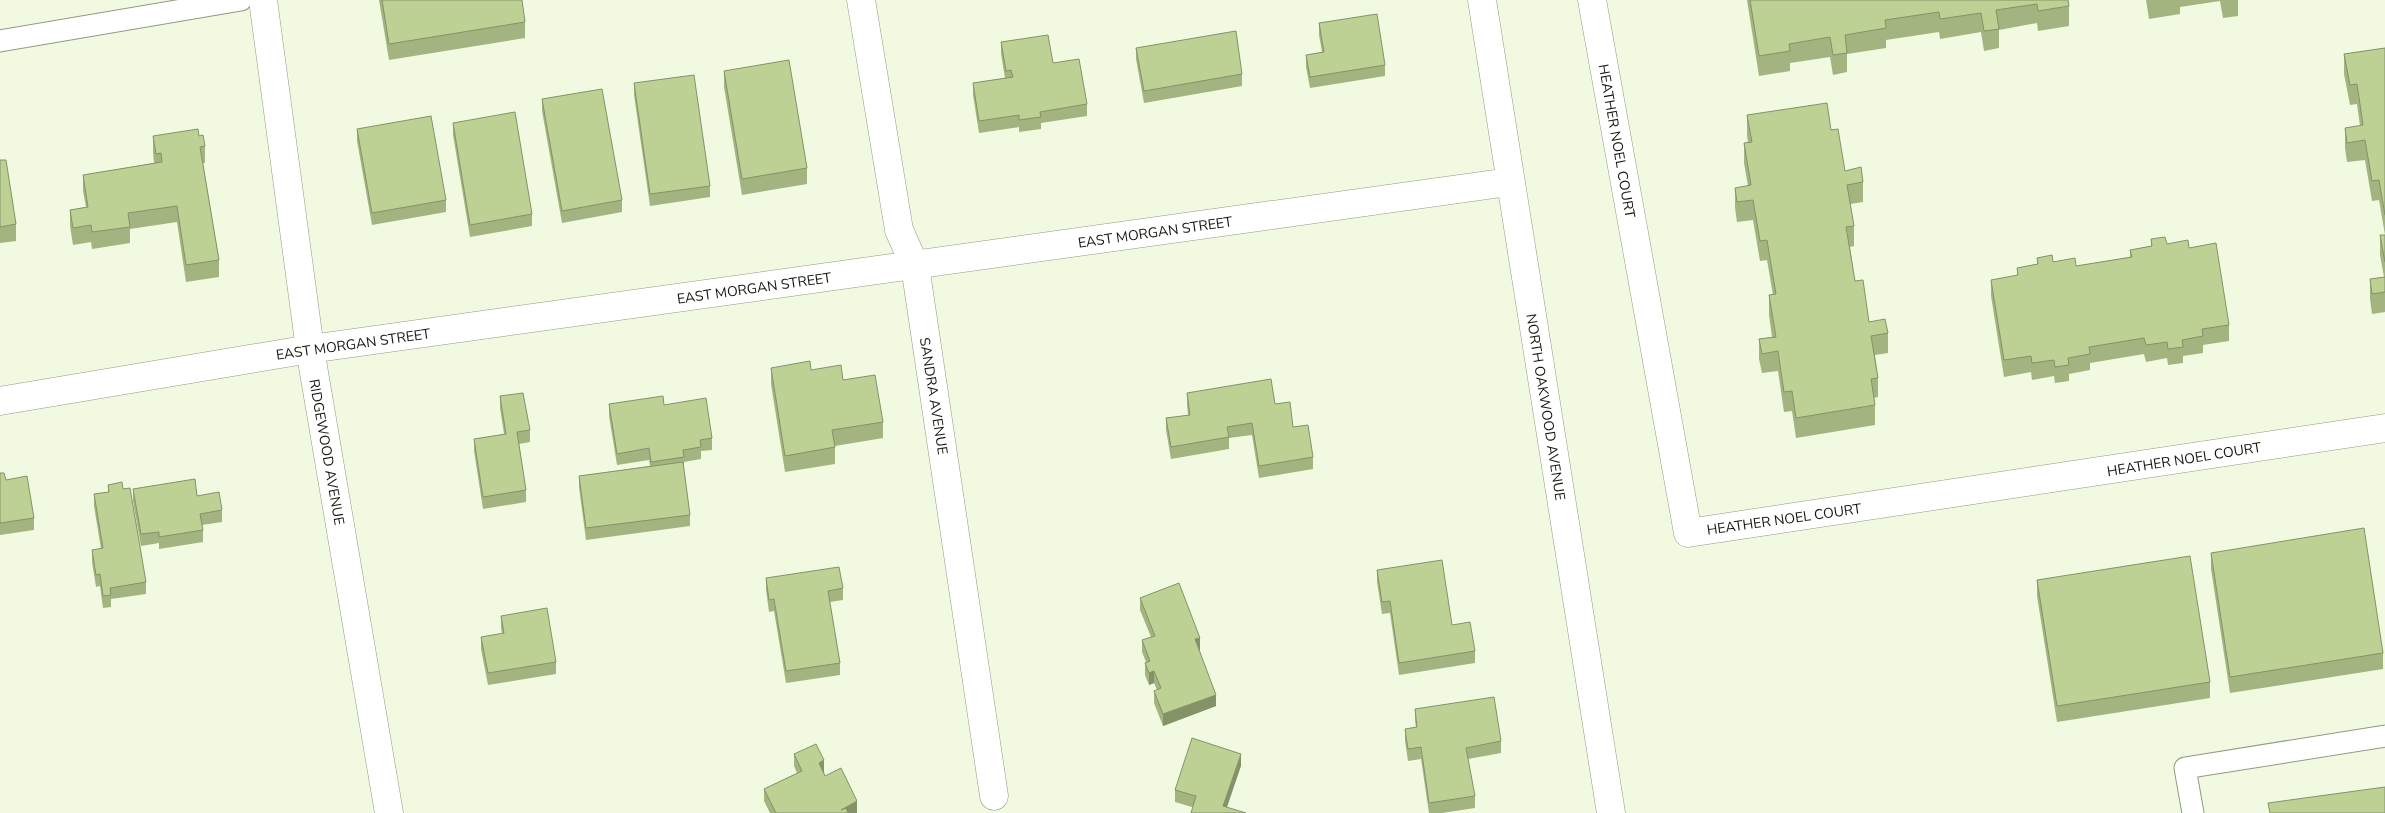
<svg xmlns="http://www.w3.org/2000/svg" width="2385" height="813" font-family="'Nunito Sans',sans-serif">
<rect width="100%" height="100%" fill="#f1fae1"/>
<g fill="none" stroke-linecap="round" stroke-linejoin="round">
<g stroke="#929a82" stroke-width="23">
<path id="lane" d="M0,41l241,-41
M2193,813l-8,-45 200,-32"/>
</g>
<g stroke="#929a82" stroke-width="29">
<path id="street" d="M263,0l47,349 79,464
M861,0l38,230 16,36 79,530
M1482,0l129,813
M1592,0l96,533 697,-105
M0,401l310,-52 1199,-167"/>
</g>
<use href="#lane" stroke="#fff" stroke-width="21"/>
<use href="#street" stroke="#fff" stroke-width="28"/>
</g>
<path fill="#a3b480" d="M379,0h143l3,22v16l-136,22z
M1747,0h321l1,6v20l-31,5 -1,-8 -38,7v18l-15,3 -3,-19 -41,7 -1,-7 -53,8v8l-39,6v18l-14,3 -3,-18 -40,6v8l-31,5z
M2146,0h92v16l-15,2 -3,-17 -40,6v7l-31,5z
M1319,23l66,42v11l-75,12 -4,-21v-12l16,-3 -3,-17z
M1001,42l52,21 34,41v12l-46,7v6l-22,3v-5l-40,6 -6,-38v-12l32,-5 -4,-24z
M1136,48l106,26v12l-98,17 -8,-44z
M2385,48v264l-13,2 -2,-15v-20l14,-2 -4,-22v-20h5l-6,-35 -7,1 -7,-41 -18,2 -2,-14v-20l15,-2 -3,-22 -7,1 -6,-31v-20z
M724,71l83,97v16l-65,11 -18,-108z
M634,83l76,103v11l-60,9 -16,-111z
M542,99l80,101v12l-60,11 -20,-112z
M1747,115l84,15 14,41 18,11v20l-13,2 4,22v20l-4,1 5,34 14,41 19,11v20l-13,2 3,23v19l-4,1 1,7v20l-79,13 -4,-27 -8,1 -6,-41 -16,2 -3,-14v-20l13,-2 -3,-22v-20h4l-6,-35 -7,1 -7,-41 -16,2 -2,-14v-20l13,-2 -4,-23v-20h4l-1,-8z
M453,123l79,91v12l-62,11 -17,-102z
M357,129l89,71v12l-74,13 -15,-84z
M153,136h46l6,10v17h-2l16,97v17l-33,5 -9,-60 -47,7v14l-38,6 -1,-7 -18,3 -3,-19v-16l16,-3 -3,-16v-16l71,-12 -1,-11z
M0,160l16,64v17l-16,2z
M2151,239l16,5 22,4 40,77v16l-26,4v8l-20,3v7l-15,2 -1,-7 -21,4 -2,-8 -54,9v7l-21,4v7l-14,2 -1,-7 -22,4 -1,-8 -27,5 -13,-81v-16l26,-4v-8l20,-4v-6l16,4 23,4 54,-9v-7l21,-4z
M771,368l40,2 32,10 40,42v16l-48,8v18l-50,8 -14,-88z
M1187,393l88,11 18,23 20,30v12l-54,9 -7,-43 -23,3v11l-58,10 -5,-29v-12l22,-3 -1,-10z
M500,396l30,34v12l-11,2 7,46v12l-43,7 -9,-58v-12l30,-5 -4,-26z
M609,404l103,34v12l-11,1v8l-17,3v7l6,46v11l-104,14 -7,-53v-11l71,-10 -1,-6 -32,5 -8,-49z
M0,473l34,45v12l-34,5z
M108,485l15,4 23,93v12l-35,5v8l-8,1 -3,-22 -4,1 -4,-25v-12l9,-1 -7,-43v-12l14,-2z
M133,489l64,7 25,14v12l-20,3 1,5v12l-44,7v-6l-18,3 -8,-45z
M2211,553l172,100v16l-153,24 -19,-124z
M1377,570l75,55 23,26v12l-76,12 -9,-62 -8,1 -5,-32z
M766,578l77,10v12l-13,2 10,61v12l-54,8 -12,-72 -5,1 -3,-22z
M2037,580l173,102v16l-153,24 -20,-126z
M1140,598l60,52h-1l17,56 -53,20 -9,-23v-12l3,-1 -3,-7 -5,2 -4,-10v-12l1,-1 -4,-10v-12l9,-3 -11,-27z
M501,616l55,46v12l-68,11 -7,-36v-12l21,-3 -1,-6z
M1415,709l86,32v12l-33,6 7,37v12l-33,5h-13l-8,-54 -13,2 -3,-20v-12l11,-2 -1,-6z
M794,754l30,18 1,4 32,37h-87l-6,-12v-12l33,-16 -3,-7z
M1241,766l-49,41 -17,-5v-12z"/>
<path fill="#859268" d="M1200,638v12l-5,1v-12z
M1154,671v12l-5,2v-12z
M1216,695v11l-53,20v-12z
M1241,754v12l-16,47 -2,-7z
M824,760v12l-5,3v-12z
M857,801v12h-16v-3z"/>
<path fill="#bed195" stroke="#859268" d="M382,0h140l3,22 -136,22z
M1750,0h318l1,6 -31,5 -1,-7 -41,6 3,19 -15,2 -3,-18 -41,6 -1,-7 -54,8 1,8 -41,7 2,18 -14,2 -3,-18 -41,7 1,7 -31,5z
M1377,14l8,51 -75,12 -4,-22 18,-3 -5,-29z
M1236,31l6,43 -98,17 -8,-43z
M1048,35l5,28 26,-4 8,45 -47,8 1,5 -22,3v-5l-40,6 -6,-38 40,-6 -2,-7 -5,1 -5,-29z
M2385,48v167l-6,-35 -7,1 -7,-41 -18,3 -2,-15 18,-3 -6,-41 -7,1 -6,-31z
M789,60l18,108 -65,11 -18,-108z
M694,75l16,111 -60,8 -16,-111z
M602,89l20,111 -60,11 -20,-112z
M1827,103l4,27 7,-1 7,42 16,-4 2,15 -16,3 7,41 -8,1 9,54 8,-1 6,42 16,-3 3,14 -17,3 7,42 -7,1 4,26 -79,13 -4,-27 -8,1 -6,-41 -16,3 -3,-15 17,-2 -7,-42 7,-1 -9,-54 -7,1 -7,-41 -16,2 -2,-14 16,-3 -7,-42 8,-1 -5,-27z
M515,112l17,102 -62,11 -17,-102z
M431,116l15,84 -74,13 -15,-84z
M198,129l1,7 4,-1 2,11 -5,1 19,113 -33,5 -9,-59 -49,7 2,14 -38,5 -1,-7 -18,3 -3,-18 18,-3 -5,-32 79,-13 -1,-9 -5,1 -3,-18z
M0,160h6l10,64 -16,3z
M2380,235h5v27z
M2165,237l2,7 21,-4 1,8 27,-5 13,82 -27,4 1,7 -21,4 1,7 -15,2 -1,-7 -21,3 -2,-7 -55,9 1,7 -22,4 1,7 -14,2 -1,-7 -22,3 -1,-7 -27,4 -13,-80 27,-5 -1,-7 21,-4 -1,-6 15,-3 1,7 22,-4 1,8 56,-9 -2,-7 22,-4 -1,-7z
M2385,277v15l-13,2 -2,-15z
M810,361l1,9 30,-5 2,15 32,-5 8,47 -51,8 3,17 -50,9 -14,-88z
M1271,379l4,25 15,-2 3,25 15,-2 5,32 -54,9 -7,-43 -25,4 2,10 -58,10 -5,-29 24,-3 -3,-22z
M523,393l7,37 -13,2 9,58 -43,7 -9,-58 32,-5 -6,-38z
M663,396l1,9 42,-7 6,40 -12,2 1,7 -18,3 1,7 -33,5 -2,-14 -32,6 -8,-50z
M683,462l7,53 -104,13 -7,-52z
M0,473h4l2,7 21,-4 7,42 -34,5z
M195,479l2,17 22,-4 3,18 -22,4 3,16 -44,7v-5l-18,2 -8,-45z
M122,482l1,7 7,-1 16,94 -36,6 1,7 -8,1 -3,-22 -4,1 -4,-25 11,-2 -9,-54 15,-2 -1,-7z
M2364,528l19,125 -153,24 -19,-124z
M2190,556l20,126 -153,24 -20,-126z
M1442,560l10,65 18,-3 5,29 -76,12 -9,-62 -8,1 -5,-32z
M839,567l4,21 -15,3 12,72 -54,8 -12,-72 -5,1 -3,-22z
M1179,583l21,55 -5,1 21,56 -53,19 -9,-23 7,-3 -7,-17 -5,2 -4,-10 5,-2 -8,-21 13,-4 -15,-38z
M547,608l9,54 -68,11 -7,-36 23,-4 -3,-17z
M1494,697l7,44 -35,7 9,48 -46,7 -8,-56 -13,2 -3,-20 12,-2 -2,-18z
M1192,738l49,16 -18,52 23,7h-55l5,-17 -21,-6z
M816,744l8,16 -5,3 6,13 16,-8 16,33 -16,9 5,-2 2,5h-72l-12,-24 38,-18 -8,-17z
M2385,787v26h-115l-2,-10z"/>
<g text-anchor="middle" stroke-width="4.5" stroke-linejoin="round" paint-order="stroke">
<g font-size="14" fill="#14160e" stroke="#fff">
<text transform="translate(1617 141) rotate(80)" y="5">HEATHER NOEL COURT</text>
<text transform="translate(1155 232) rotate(-8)" y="5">EAST MORGAN STREET</text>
<text transform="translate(754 288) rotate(-8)" y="5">EAST MORGAN STREET</text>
<text transform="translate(353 344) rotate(-8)" y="5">EAST MORGAN STREET</text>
<text transform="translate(934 396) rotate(81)" y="5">SANDRA AVENUE</text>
<text transform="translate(1546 407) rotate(81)" y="5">NORTH OAKWOOD AVENUE</text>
<text transform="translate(327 452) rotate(80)" y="5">RIDGEWOOD AVENUE</text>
<text transform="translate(2184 459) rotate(-9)" y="5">HEATHER NOEL COURT</text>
<text transform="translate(1784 519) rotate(-8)" y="5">HEATHER NOEL COURT</text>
</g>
</g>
</svg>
